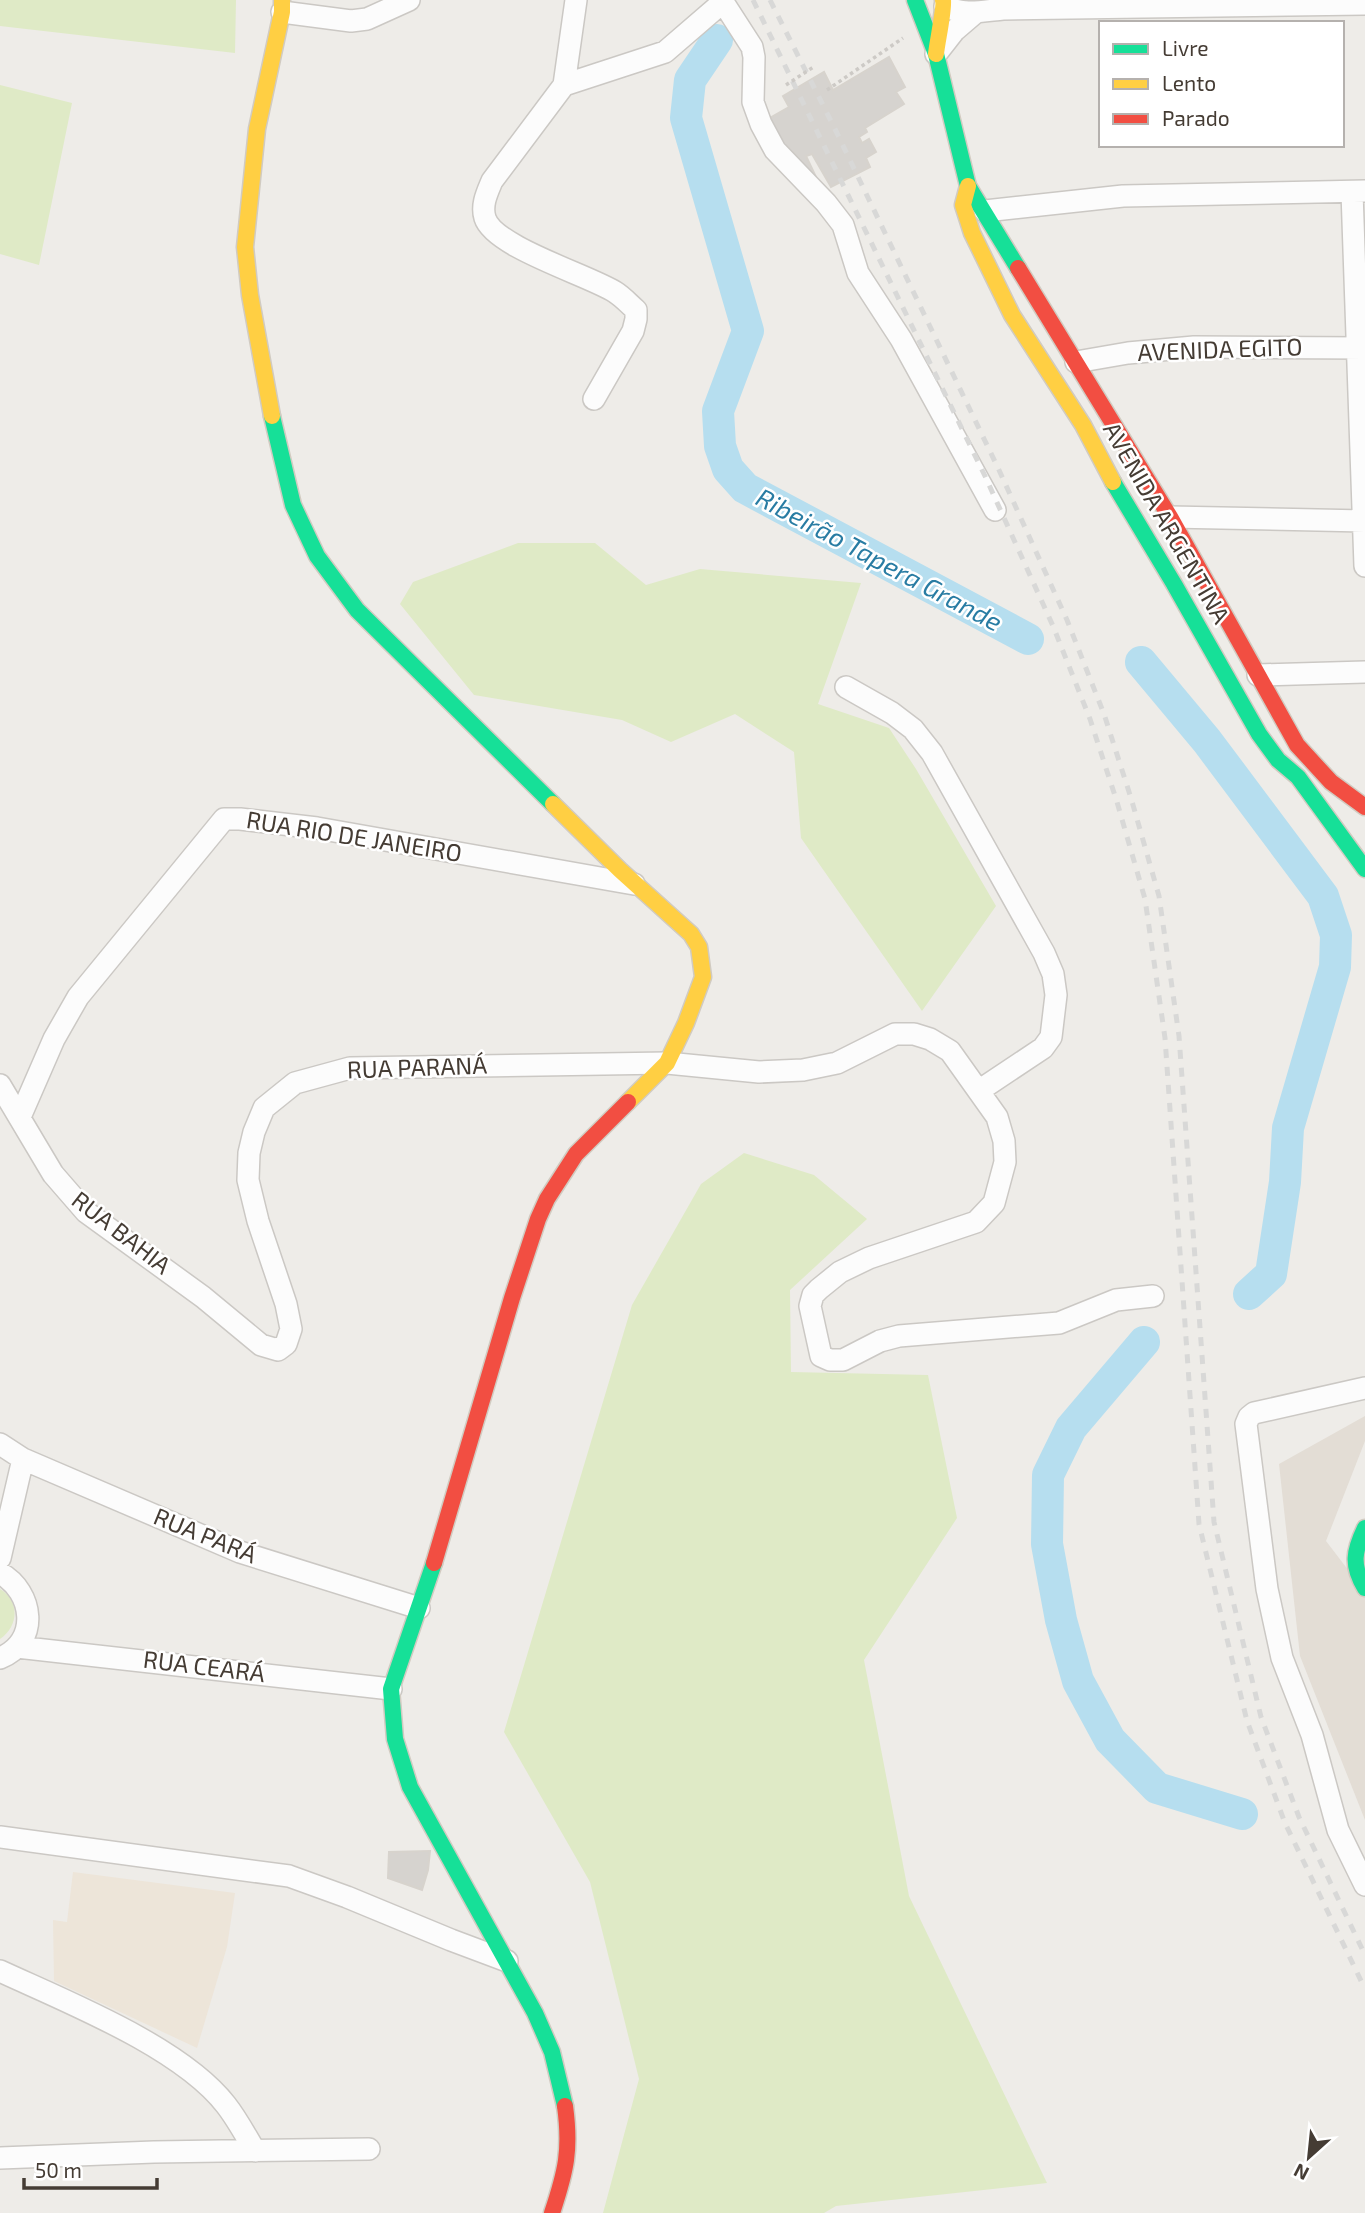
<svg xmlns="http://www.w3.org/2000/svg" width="1365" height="2213" font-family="'Exo 2',sans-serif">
<rect width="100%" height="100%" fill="#eeece8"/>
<path fill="#e3ddd5" d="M1365,1416v25l-39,100 39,51v228l-65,-164 -21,-192z"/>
<path fill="#ede5d9" d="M73,1872l162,21 -8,54 -30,101 -143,-67 -1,-61 14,2z"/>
<path fill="#dfeac6" d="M0,0h236l-1,53 -235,-27z
M0,85l72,18 -33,162 -39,-11z
M518,543h77l51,42 54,-16 161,14 -43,121 71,24 27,41 80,137 -74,105 -121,-173 -7,-86 -59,-38 -64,28 -49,-22 -148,-25 -74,-91 13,-22z
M744,1153l70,22 53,44 -77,71 1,82 137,3 29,143 -93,142 45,236 138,287 -211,23 -12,7h-221l36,-134 -49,-197 -86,-150 128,-427 69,-121z
M0,1589c20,12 19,37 0,50z"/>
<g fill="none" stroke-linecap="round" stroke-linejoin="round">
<path stroke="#b6deef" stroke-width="32" d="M717,40l-27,40 -4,38 62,213 -30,80 2,35 8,23 17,19 283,151
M1141,662l66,79 116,155 13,39 -1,32 -47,161 -3,54 -14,92 -22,20
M1144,1342l-73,86 -23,47 -1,69 14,76 17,61 32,59 47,48 85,26"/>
</g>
<path fill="#d6d3cf" stroke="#d7d3cd" stroke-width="2" d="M889,57l16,30 -9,5 8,12 -39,24 2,4 -8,5 3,6 7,-4 7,13 -10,6 4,9 -39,20 -19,-33 -6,2 10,21 -8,4 -14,-28 -5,2 -19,-37 19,-11 -6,-11 41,-24 9,18z
M430,1851l-2,19 -6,20 -34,-12 1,-26z"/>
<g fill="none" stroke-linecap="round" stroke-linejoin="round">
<g stroke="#cbc8c4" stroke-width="24">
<path id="street" d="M945,6c18,10 38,5 58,3l362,-5
M282,12l69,9 16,-2 42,-19
M936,54l18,-23 21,-18
M564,85l12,-85
M1352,192l13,374
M985,211l138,-15 242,-5
M1076,362l52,-9 66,-6 171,1
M594,399l39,-68 3,-12v-9c-7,-6 -13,-13 -21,-18 -27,-17 -121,-45 -130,-74 -4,-13 2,-25 7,-37l72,-96 101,-33 58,-50 29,45 2,10 -1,45 8,22 14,26 51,53 17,22 15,48 43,66 94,171
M1170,517l195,4
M1258,675l107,-3
M846,687l46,26 21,16 19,24 112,200 9,21 3,21 -5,42 -8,11 -63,42
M0,1085l53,89 33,38 117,85 58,48 17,5 8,-6 5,-15 -5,-25 -28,-83 -10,-41 1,-27 5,-21 10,-24 31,-25 55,-15 317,-5 92,9 44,-2 34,-7 58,-29h19l16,5 20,12 47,66 7,24 1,21 -11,41 -18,19 -107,36 -29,14 -21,17 -6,6 -3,11 11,50 9,4h13l37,-19 19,-5 160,-13 57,-23 37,-4
M20,1117l34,-78 24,-42 146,-178h16l77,9 317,56
M1365,1388l-111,25 -5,4 -3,7 21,165 15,69 30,77 26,95 27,55
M0,1444l23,15 217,93 179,56
M0,1558l23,-99
M0,1573c34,19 40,69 0,85
M17,1647l374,42
M0,1837l289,39 58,21 104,43 56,21
M0,1971c67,31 181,76 226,134 11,14 20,31 29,46
M0,2158l154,-6 215,-3"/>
</g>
<g stroke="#d1cbc1" stroke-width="19">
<path id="fast" d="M915,0l21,54 32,132 50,82
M272,416l21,89 24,51 40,54 196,194
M1113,482l61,102 85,150 19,26 20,17 67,92
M1365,1528c-11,23 -14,37 0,60
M434,1563l-43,126 4,50 15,48 125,226 17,39 13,54"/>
</g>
<g stroke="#d1cbc1" stroke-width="19">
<path id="slow" d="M936,54c1,-11 9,-48 7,-54
M968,186l-5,19 9,28 40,82 71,110 30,57
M272,416l-22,-121 -5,-48 12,-118 25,-117v-12
M553,804l67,66 71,64 8,13 4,30 -17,46 -19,40 -39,39"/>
</g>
<g stroke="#d1cbc1" stroke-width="19">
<path id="jam" d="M1018,268l152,249 127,228 34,37 34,25
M434,1563l78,-265 26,-79 9,-20 29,-45 52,-52
M552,2213c14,-42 19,-63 13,-107"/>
</g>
<path stroke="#cdcac6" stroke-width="3.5" stroke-dasharray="3.5 3.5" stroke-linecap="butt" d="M827,90l76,-52"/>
<use href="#street" stroke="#fcfcfc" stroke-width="21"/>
<use href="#fast" stroke="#16e098" stroke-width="16"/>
<use href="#slow" stroke="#ffcf43" stroke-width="16"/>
<use href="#jam" stroke="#f24e42" stroke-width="16"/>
<path stroke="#d8d8d7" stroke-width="5" stroke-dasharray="9 9" stroke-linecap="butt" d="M753,0l232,476 68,150 37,93 27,83 28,97 20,139 34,486 48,197 38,102 80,166
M770,0l65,129 164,341 68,150 37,94 27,84 28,98 20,140 35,486 47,195 38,100 66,138"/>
<path stroke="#cdcac6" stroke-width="3.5" stroke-dasharray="3.5 3.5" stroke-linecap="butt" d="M786,85l29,-19"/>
</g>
<g text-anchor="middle" stroke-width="5" stroke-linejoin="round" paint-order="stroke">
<g font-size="24" fill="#453c34" stroke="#fff">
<text transform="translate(1220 350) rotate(-2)" y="8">AVENIDA EGITO</text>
<text transform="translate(1166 523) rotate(60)" y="8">AVENIDA ARGENTINA</text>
<text transform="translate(354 837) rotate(9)" y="8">RUA RIO DE JANEIRO</text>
<text transform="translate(417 1068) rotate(-2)" y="8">RUA PARANÁ</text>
<text transform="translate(121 1233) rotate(38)" y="8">RUA BAHIA</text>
<text transform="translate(205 1536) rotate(22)" y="8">RUA PARÁ</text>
<text transform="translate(204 1667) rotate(7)" y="8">RUA CEARÁ</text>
</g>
<g font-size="26" font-style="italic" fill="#287ca3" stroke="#fff">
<text transform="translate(879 560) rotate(28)" y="9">Ribeirão Tapera Grande</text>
</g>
</g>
<rect x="1099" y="21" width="245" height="126" fill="#ffffff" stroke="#b5b1ae" stroke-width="2"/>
<rect x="1113" y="44" width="35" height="10" fill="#16e098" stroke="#b5b1ae" stroke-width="2"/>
<text x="1162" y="56" font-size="21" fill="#453c34">Livre</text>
<rect x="1113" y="79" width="35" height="10" fill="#ffcf43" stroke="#b5b1ae" stroke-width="2"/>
<text x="1162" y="91" font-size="21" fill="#453c34">Lento</text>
<rect x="1113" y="114" width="35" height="10" fill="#f24e42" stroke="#b5b1ae" stroke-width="2"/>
<text x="1162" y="126" font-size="21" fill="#453c34">Parado</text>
<g transform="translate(1309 2157) rotate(207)" stroke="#ffffff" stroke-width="5" paint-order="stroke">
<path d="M0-5L12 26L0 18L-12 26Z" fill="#453c34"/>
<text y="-10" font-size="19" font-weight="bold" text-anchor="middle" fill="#453c34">N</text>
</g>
<path d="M24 2178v10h133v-10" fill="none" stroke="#453c34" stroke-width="3.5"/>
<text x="35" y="2178" font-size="21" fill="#453c34" stroke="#ffffff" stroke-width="5" paint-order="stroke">50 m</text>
</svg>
